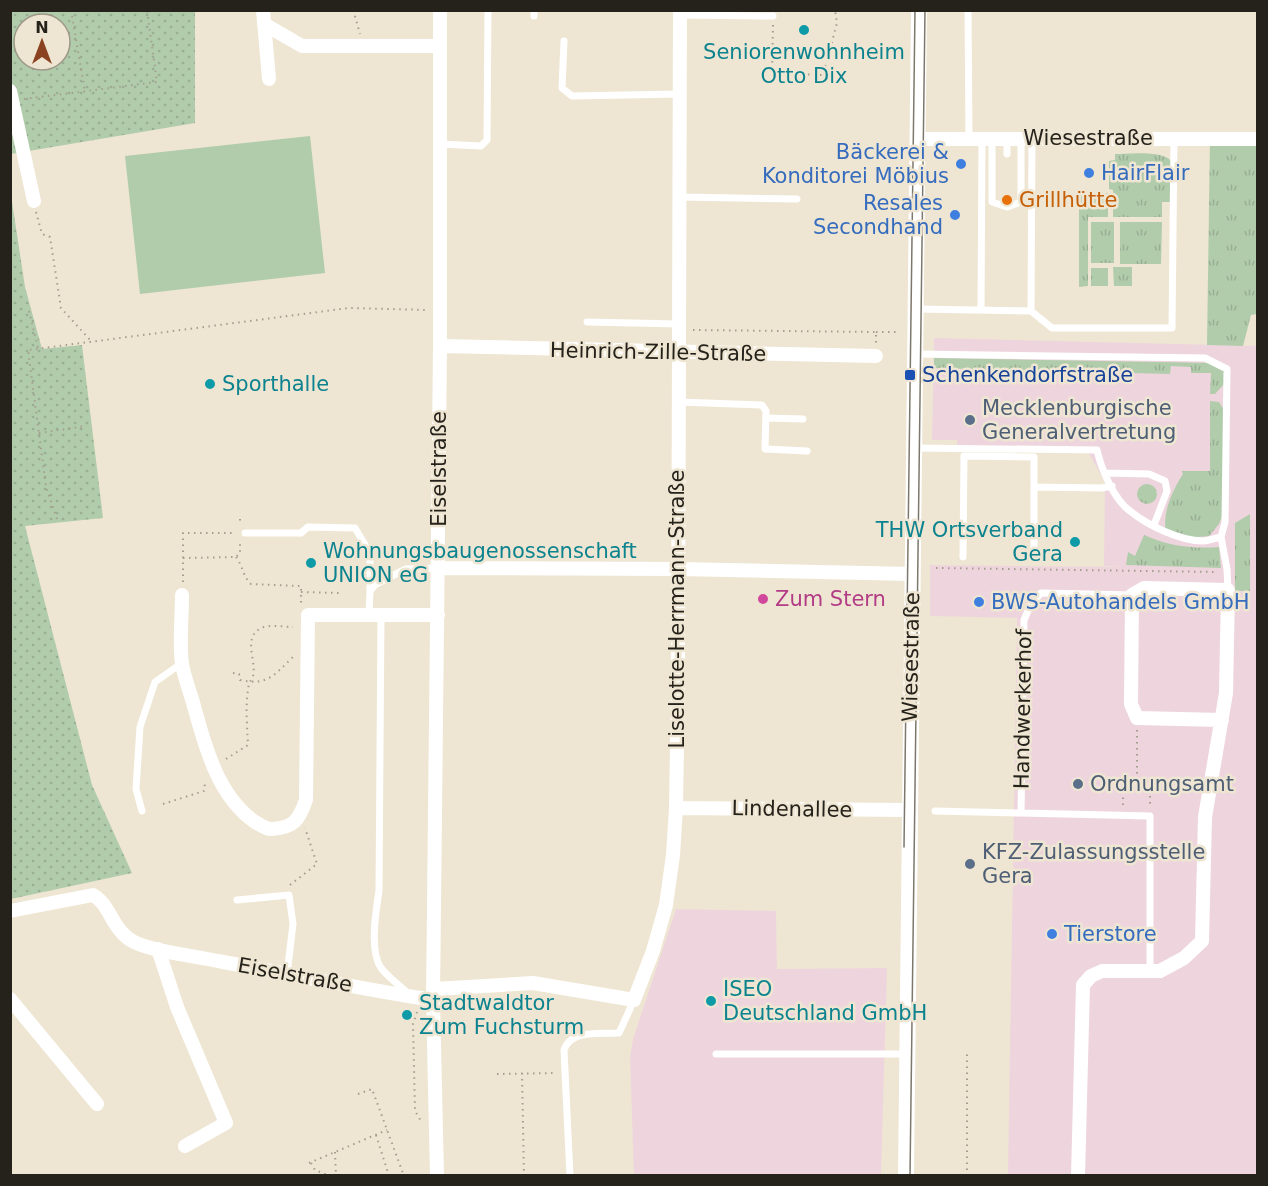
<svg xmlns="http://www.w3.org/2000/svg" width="1268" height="1186" font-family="'DejaVu Sans',sans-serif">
<defs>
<pattern id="grass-tufts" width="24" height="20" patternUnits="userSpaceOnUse" patternTransform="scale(1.5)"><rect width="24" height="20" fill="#b1ccab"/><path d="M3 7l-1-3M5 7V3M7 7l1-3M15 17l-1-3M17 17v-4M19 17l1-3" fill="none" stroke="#98af93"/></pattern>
<pattern id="garden-dots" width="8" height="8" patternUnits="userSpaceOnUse" patternTransform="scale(1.5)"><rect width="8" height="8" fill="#b1ccab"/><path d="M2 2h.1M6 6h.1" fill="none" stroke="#98af93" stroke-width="1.8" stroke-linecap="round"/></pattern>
</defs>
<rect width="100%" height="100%" fill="#eee6d2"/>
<path fill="#eed5dd" d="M934,338l323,8v829h-249l9,-557 -87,-2v-51l194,2 -20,-1 1,-84 -17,-30h-131v-12h-25z
M676,909l100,2 1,58 110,-1 -6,207 -247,1 -4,-119 3,-18z"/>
<path fill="url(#grass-tufts)" d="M1210,138l47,1v175l-6,1 -8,31 -36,-1z
M1115,154c14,0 52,-5 58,10 4,10 0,27 0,38h-11v15h-49v-27l-4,-1v-28l6,-1z
M1079,193h29v24h-20v69l-9,1z
M1091,222h23v41h-23z
M1120,222h42l-1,42h-41z
M1113,267h19v19h-18z
M1091,268h17v18h-17z
M934,358l281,5 12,6 -1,13 -11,12h-5l1,-21h-20v-6l-20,-1 -1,8 -236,-6z
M1210,401l9,1 7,11 -1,96 -6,15 -10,12 -22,2 -21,-5c-4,-20 6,-42 17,-59l-1,-3h28z
M1137 494a10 10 0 1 1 20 0a10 10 0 1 1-20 0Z
M1250,514v77h-15v-68z
M1144,535c25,11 48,14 75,12l2,21 -95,-3 2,-13 7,4z"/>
<path fill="url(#garden-dots)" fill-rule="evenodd" d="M11,11h184v112l-184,31zM24,24h36v36h-36z
M11,195l14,92 17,62 40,-4 21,173 -78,8 67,259 40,88 -121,26z"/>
<path fill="#b1ccab" d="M310,136l15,137 -185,21 -15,-138z"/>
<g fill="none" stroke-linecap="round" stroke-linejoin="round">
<path stroke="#a59e8f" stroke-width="2" stroke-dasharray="1.5 4.5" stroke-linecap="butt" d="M71,10l14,82
M356,10l-1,6 5,18
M773,25l-1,48 51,2 14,-52 -2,-13
M24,99l133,-17 -10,-72
M36,212l6,22 8,3 11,71 30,33
M29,311l9,37
M693,330l183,2v12
M876,332h24
M39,433l47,-7
M57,519l-11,-32 -18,-137 321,-42 79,2
M240,519v6
M236,557c7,9 7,20 15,27l50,2v17
M183,558l53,-1 4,-4v-10
M936,568l282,4
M183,582v-49h53
M301,592l38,1
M233,673l6,1 1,6c28,6 34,-5 53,-23
M1137,730v51l13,1v25
M226,759l22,-14c-1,-20 -3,-41 1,-61 1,-3 3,-5 4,-8 4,-15 -11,-38 8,-48 9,-4 23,-1 32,-1
M163,804l41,-13 1,-8
M1123,805v-24h14
M290,885l27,-21 -12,-36
M417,1012l-4,12 2,87 6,10
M522,1073l2,103
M497,1074l59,-1
M358,1094l14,-5 32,87
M376,1135l13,41
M335,1152l1,24
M309,1163l78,-33
M311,1163l4,7 15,6
M967,1176v-126"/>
<path stroke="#fff" stroke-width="7" d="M968,10l1,129
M680,15l93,1
M534,16v-6
M564,41l-2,47 10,8 107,-2
M992,139v63l15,5 14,-5v-63
M1007,139v15
M440,144l41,2 6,-6 1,-130
M679,197l118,2
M917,309l114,2 1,-172
M981,310l1,-171
M1031,311l21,17h120l2,-190
M587,322l92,2
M678,402l84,3 4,6 -1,38 42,2
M766,418l37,1
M914,448l183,2c4,18 17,50 33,61 17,14 50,30 73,30 5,0 12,-3 18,-4l4,-15 2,-153 -22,-11 -289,-4
M1105,473l44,1 16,7 2,10 -13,34
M1034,487l68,1 10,-2
M245,533h56l7,-6 47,1 15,25v38
M1221,537l6,32 1,21
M963,557l1,-101 70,1v99
M369,614l1,-23 6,-7 30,-15 32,-1
M381,614l-2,277c-3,20 -10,60 2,77 7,9 19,18 28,26
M142,811l-6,-22 4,-62 15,-45 27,-19
M935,811l86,2 3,-193 6,-14 11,-13 91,2
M1021,813l129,3v155
M237,900l52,-5 4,29 -6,50
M716,1054h191
M570,1176l-6,-126c7,-21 37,-16 55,-17l15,-33"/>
<path stroke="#fff" stroke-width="14" d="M263,10l6,69
M264,24l38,22h138
M10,91l24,110
M918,139h340
M440,346l436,10
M438,568l240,1 234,5
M182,595c0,22 -3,47 0,69 2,11 6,23 10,35 12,43 24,96 63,123 6,3 10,7 16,7 23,-1 28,-9 35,-29l2,-185h130
M676,808l233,2
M10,911l83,-16c18,10 19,36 41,47 21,10 60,14 84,19 72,13 143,28 215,39
M158,949l19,58 49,116 -41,23
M434,989l99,-6 101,17 19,-49 13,-46 7,-50 3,-47 2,-127 2,-671
M10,999l87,105
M437,1176l-4,-176 7,-654v-336
M1078,1176l5,-191 8,-9 11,-5h58l24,-13 18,-17 3,-124 21,-124 2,-103 -84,-2 -12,7 -1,109 6,14 85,2"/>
<path stroke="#fff" stroke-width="16" d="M906,1176l13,-1166"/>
<path stroke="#7d786c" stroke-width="1.5" d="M904,847l11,-837
M910,1176l15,-1166"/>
</g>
<g fill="#0f9aa8" stroke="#eee6d2" stroke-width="2">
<circle cx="804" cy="30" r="6"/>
<circle cx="210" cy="384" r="6"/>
<circle cx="1075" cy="542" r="6"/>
<circle cx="311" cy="563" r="6"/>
<circle cx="711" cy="1001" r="6"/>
<circle cx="407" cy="1015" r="6"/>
</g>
<g fill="#3f7fe0" stroke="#eee6d2" stroke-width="2">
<circle cx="961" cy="164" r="6"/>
<circle cx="1089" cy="173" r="6"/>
<circle cx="955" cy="215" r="6"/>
<circle cx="979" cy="602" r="6"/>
<circle cx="1052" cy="934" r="6"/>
</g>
<circle fill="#e8710a" stroke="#eee6d2" stroke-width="2" cx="1007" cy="200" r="6"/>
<rect fill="#1a4fb4" stroke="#eee6d2" stroke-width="2" x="904" y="369" width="12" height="12" rx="3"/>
<g fill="#5c6f8a" stroke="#eee6d2" stroke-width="2">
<circle cx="970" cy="420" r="6"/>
<circle cx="1078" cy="784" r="6"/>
<circle cx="970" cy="864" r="6"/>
</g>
<circle fill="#d1479c" stroke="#eee6d2" stroke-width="2" cx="763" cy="599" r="6"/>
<g text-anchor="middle" stroke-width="5" stroke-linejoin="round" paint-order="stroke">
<g font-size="21" fill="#0d838f" stroke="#eee6d2" text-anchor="start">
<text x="804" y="59" text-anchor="middle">Seniorenwohnheim<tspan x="804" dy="24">Otto Dix</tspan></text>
<text x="222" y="391">Sporthalle</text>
<text x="1063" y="537" text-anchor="end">THW Ortsverband<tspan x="1063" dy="24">Gera</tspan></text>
<text x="323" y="558">Wohnungsbaugenossenschaft<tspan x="323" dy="24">UNION eG</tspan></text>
<text x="723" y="996">ISEO<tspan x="723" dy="24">Deutschland GmbH</tspan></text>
<text x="419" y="1010">Stadtwaldtor<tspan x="419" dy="24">Zum Fuchsturm</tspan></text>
</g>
<g font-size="21" fill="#25221b" stroke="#eee6d2">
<text x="1088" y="145">Wiesestraße</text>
<text transform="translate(658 352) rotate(1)" y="7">Heinrich-Zille-Straße</text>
<text transform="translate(439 469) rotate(-90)" y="7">Eiselstraße</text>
<text transform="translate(677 609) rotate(-90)" y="7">Liselotte-Herrmann-Straße</text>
<text transform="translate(911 657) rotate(-89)" y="7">Wiesestraße</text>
<text transform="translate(1023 709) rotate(-89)" y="7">Handwerkerhof</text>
<text transform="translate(792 809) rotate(1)" y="7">Lindenallee</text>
<text transform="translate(295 975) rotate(10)" y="7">Eiselstraße</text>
</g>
<g font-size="21" fill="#366cbe" stroke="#eee6d2" text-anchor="start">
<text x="949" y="159" text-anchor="end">Bäckerei &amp;<tspan x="949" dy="24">Konditorei Möbius</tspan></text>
<text x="1101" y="180">HairFlair</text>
<text x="943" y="210" text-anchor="end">Resales<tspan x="943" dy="24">Secondhand</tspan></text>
<text x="991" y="609">BWS-Autohandels GmbH</text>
<text x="1064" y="941">Tierstore</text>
</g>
<g font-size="21" fill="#c56008" stroke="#eee6d2" text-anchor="start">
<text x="1019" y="207">Grillhütte</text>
</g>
<g font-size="21" fill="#164399" stroke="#eee6d2" text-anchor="start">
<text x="922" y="382">Schenkendorfstraße</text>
</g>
<g font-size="21" fill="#4e5e75" stroke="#eee6d2" text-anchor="start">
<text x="982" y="415">Mecklenburgische<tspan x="982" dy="24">Generalvertretung</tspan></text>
<text x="1090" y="791">Ordnungsamt</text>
<text x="982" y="859">KFZ-Zulassungsstelle<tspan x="982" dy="24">Gera</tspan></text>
</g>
<g font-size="21" fill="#b23c85" stroke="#eee6d2" text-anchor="start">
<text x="775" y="606">Zum Stern</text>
</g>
</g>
<rect width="1268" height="1186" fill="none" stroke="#25221b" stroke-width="24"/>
<g transform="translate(42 42)"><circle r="28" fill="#eee6d2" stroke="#9e9889" stroke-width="1.5"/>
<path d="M0-4.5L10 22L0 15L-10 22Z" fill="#8a4220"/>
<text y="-9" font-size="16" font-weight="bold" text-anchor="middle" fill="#25221b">N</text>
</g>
</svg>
